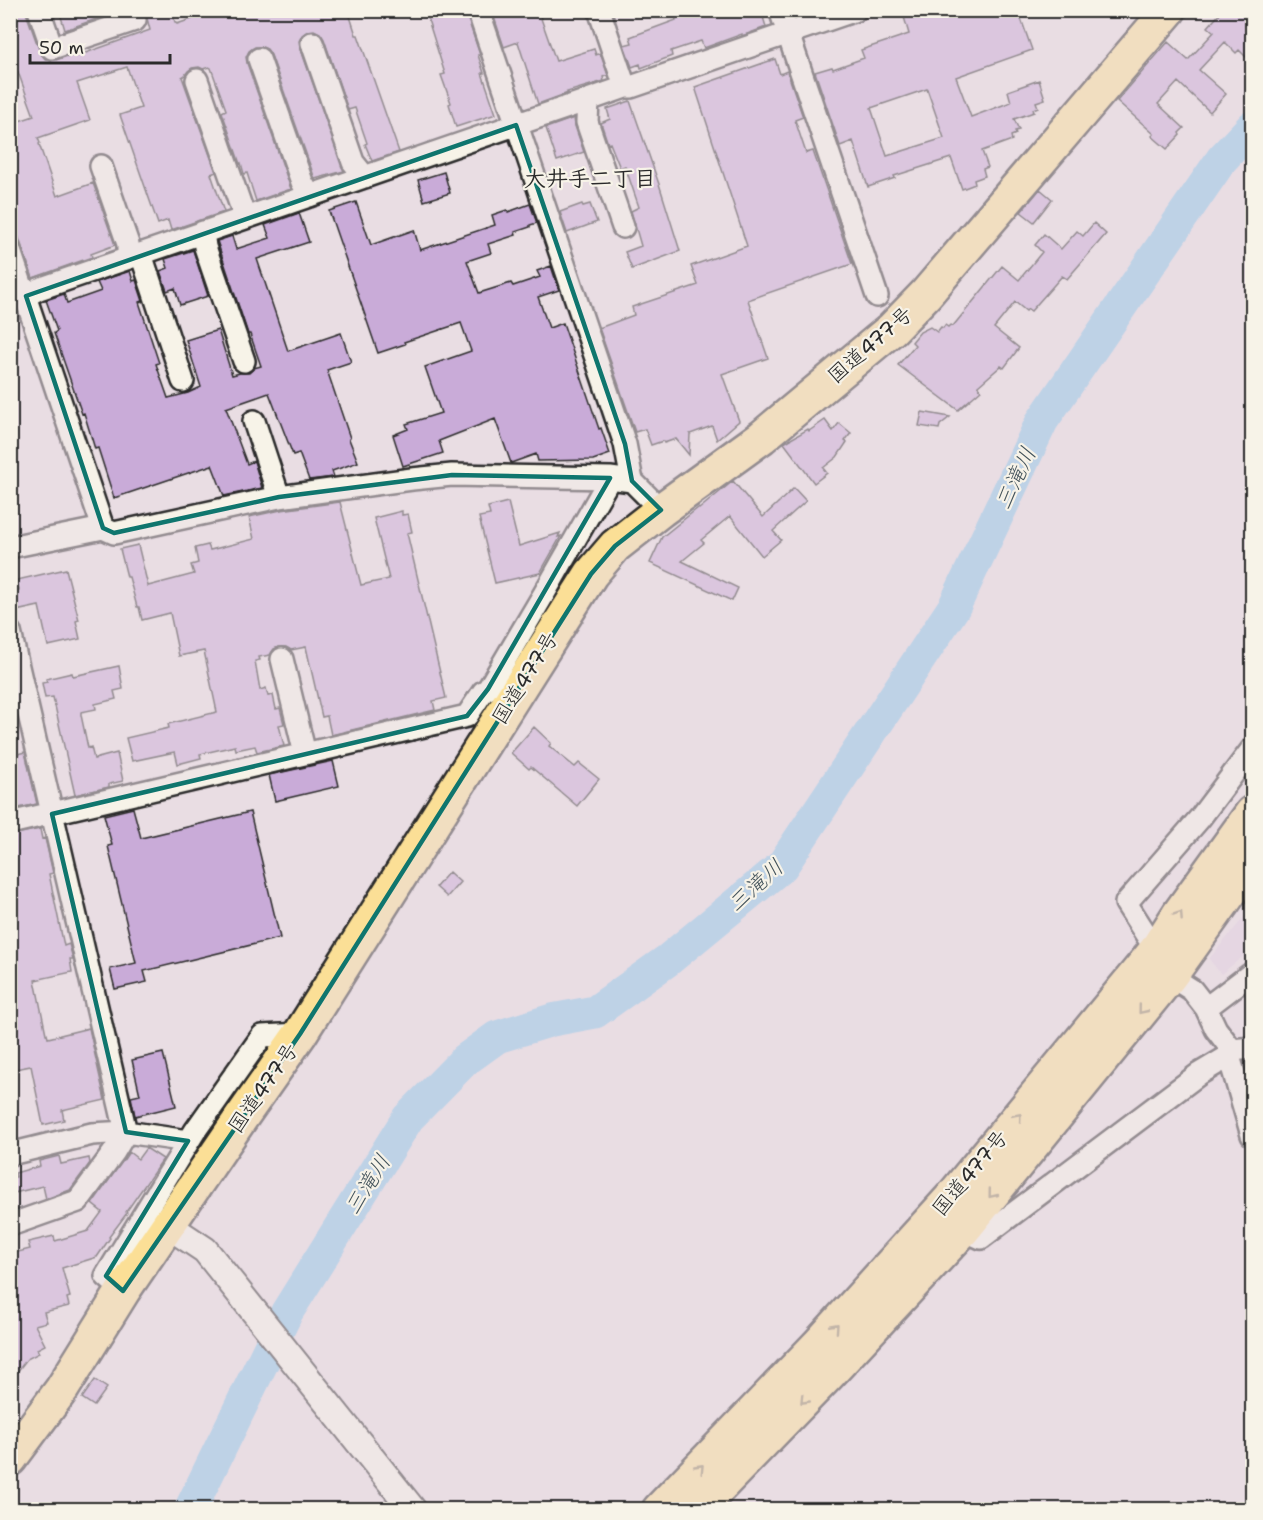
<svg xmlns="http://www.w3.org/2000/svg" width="1263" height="1520" font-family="'Shantell Sans','Klee One',sans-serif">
<rect width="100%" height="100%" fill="#e9dde3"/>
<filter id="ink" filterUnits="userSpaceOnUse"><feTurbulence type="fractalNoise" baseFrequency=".0167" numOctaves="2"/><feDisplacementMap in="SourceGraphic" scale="12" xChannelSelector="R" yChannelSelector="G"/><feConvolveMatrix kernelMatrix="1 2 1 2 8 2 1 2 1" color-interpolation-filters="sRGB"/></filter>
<g filter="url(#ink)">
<path fill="#dfcee0" d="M1252,908v41l-31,25 -12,-15z"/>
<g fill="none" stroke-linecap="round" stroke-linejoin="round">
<path stroke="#89c6e9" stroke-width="33" d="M190,1510l97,-198 121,-194 57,-58 32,-23 55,-17 43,-8 73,-52 114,-94 172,-259 88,-186 180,-262 30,-32"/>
</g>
<path fill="#c9abd8" stroke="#2b2b2b" stroke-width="1.5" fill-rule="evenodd" d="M10,10h15l15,42 5,7 5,2 6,-1 20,-7 1,3 73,-26 -5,-20h26l4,12h1l1,2 29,-10 1,2 17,-6h124l8,25h2l41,117 -27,9 -7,-17 2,-1 -12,-35 -7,2 -24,-71 -4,-6 -6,-3 -6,1 -6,4 -3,6 1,6 44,124 -29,8 -44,-124 -4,-6 -5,-2h-7l-6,4 -3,6 1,6 44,126 -35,12 -9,-28 -3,1 -3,-11 -1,1 -18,-52 4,-2 -15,-42 -2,-1 -6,2 -4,-2 -7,1 -4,3 -3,4 -3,2 34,95 -5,2 13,38 -53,18 -3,-10 -10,4 -38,-109 21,-7 -14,-41 -50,16 13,37 -52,18 2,5 -1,1 18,52 36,-13 22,62 -24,9 1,3 -59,21 -23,-65v-89l24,-8 -16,-44 -8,2z
M59,10h54v3l-48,17z
M425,10h40l15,45h-2l6,18h-2l14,41 -40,13 -7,-23 2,-1 -10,-28 4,-1z
M513,10h25l18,51 38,-12 2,6 4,-2 8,22 -5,2 1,4 -37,11 1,1 -30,11 -20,-62 -14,5 -10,-30z
M673,10h88l5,17 -24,9v-2l-38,14 -3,-7 -30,10 1,5 -31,12 -1,-4 -8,3 -8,-22 8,-2 -2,-6 46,-17z
M918,10h100l14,40 -76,27 15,40 40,-15 -3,-11 31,-11 6,19 -9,3 2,5 -5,2 1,3 -20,7 5,11 -4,1 1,3 -5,2 1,4 -30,11 6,16 -5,2 2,7 -11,4 1,4 -13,5 -11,-31 -57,18 1,2 -27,9 -15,-46 -13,5 -25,-74 17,-5 1,2 31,-11 -3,-8 48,-16 -5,-17h2v-3zM927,89l17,49 -57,18 -16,-48z
M1223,10h29v53l-13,-13 -3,3 -11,-11 -26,28 27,24 -16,18 -32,-30 -20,22 26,24 -5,5 1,2 -13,14 -15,-13 2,-2 -37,-33 51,-59 20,18 26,-28 -6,-5z
M775,59l5,15 7,-3 16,46 -8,3 11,33 7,-2 39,113 -104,36 20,58 -46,16 17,47 -22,19 -5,-14 -22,8 -1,21 -13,-16 -12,4 -1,-2 -12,4 -6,-16 -10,3 -36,-104 35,-13 -2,-8 66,-22 -7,-19 56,-20 -52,-159z
M630,101l30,86 20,64 -48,18 -7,-17 16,-6 -10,-35 8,-4 -14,-41 -5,2 -10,-25 -2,1 -7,-21 9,-4 -3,-10z
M574,118l1,8 9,26 -27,9 -11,-33z
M444,172l6,21 -26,8 -6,-21z
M1040,189l12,10 -18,23 -13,-10z
M356,202l15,43 43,-15 6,20 75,-25 -3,-10 15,-5 1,2 22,-8 7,19 -7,2v2l-15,5 1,3 -28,9 3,9 -24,8 12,32 32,-10 2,3 27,-9 -3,-6 14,-5 8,24 -21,7 11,31 14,-5 36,106 2,-1 9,26 -17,6 -55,1 -2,-7 -25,9 -16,-44 -56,22 4,12 -40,13 -10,-31 15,-6 -2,-5 35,-11 -16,-46 46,-16 -10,-28 -57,19 1,2 -27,9 -49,-142z
M582,204l1,2 7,-2 7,18 -30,11 -7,-21z
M299,213l10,29 -52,17 31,92 53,-18 10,29 -24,8 23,68 -1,1 9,23 -26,9 2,6 -25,3 -10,-27 -6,2 -24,-62 -43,15 21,56 7,-3 8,27 -38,8 -12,-31 -98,33 -16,-50 -3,1 -11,-36 -2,1 -28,-81 3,-2 -11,-31 18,-6 3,9 34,-12 -4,-9 33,-11 3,10 3,-1 7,21 -4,1 20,61 -3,1 12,34 20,-5 13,-6 -15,-47 32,-10 14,45 8,-2h9l5,-5 7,-2 -11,-32h-2l-31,-93 15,-5 4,13 34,-11 -5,-13z
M1094,223l12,11 -39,45 -5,-3 -31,35 -3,-2 -2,2 -11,-9 -21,26 25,20 -15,20 -3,-2 -23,20 3,4 -23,20 -60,-45 17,-20 -3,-3 8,-10 10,-5 7,5 4,-5 2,1 2,-3 3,2 2,-2 3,1 49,-60 17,14 23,-28 -7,-7 9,-11 17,15 16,-18 6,5z
M193,250l15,46 -28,9 -5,-17 -8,3 -7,-20 8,-3 -3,-9z
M922,412l28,5 -10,8 -1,4 -20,-3z
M825,420l8,11 6,-8 12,10 -6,8 2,1 -10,15 -14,11 4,5 -13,10 -30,-40 24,-14 1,2z
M733,481l30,36 31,-29 12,13 -33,30 8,9 -19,16 -32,-40 -29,24 3,3 -22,18 56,27 -6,13 -82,-38 12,-26 36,-29 1,1z
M340,502l21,83 28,-6 -15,-61 28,-7v4l6,-1 4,18 -5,1 39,165 -13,3 2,9 -104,25 -4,-19 -5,1 -16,-70 -15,3 -5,-3h-6l-6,2 -4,6 -11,2 1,3 -5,1 5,29 6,-2 2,8 5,-1 3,14 4,-1 4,16 -5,1 5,21 -27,6 -2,-6 -19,4 -1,-4 -35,8 1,4 -23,6 -3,-12 -43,9 -6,-23 43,-10 -1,-4 49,-12 -13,-61 -25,5 -9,-43 -28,7 -3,-13h-2l-8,-30h-2l-7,-28 18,-4 10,41 46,-12 -3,-9 7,-2 -3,-15 13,-3 2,5 44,-11 -5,-22 32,-7z
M508,502l11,44 41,-13 -2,4 3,-1 -21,37 -45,10 -16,-66 11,-2 -2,-8z
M66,569l13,51 -3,1 4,18 -32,7 -9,-40 -23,5 -5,-19 8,-2 -2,-10z
M119,666l4,23 -9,2 2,8 -21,5 1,5 -15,3v3l7,33 3,-1 3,12 23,-6 6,28 -14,3v3l-34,8 -22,-98 -8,1 -3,-15 5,-1 -1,-3 26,-6 1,3z
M534,727l17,16 -2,3 26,21 4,-4 20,16 -22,27 -46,-39 -2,2 -18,-16z
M25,752l12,52 -27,6v-54z
M333,761l6,25 -64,15 -6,-26z
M133,808l8,30 109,-26 30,126 -136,33 3,11 -32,7 -5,-20 26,-6 -28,-117 4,-1 -8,-30z
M40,829l2,10 3,-1 8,35 -4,1 15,72 5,-2 4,15h-3l2,13 -37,8 11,54h1l1,4 41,-10 16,72 -43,10 2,10 -21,5 -12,-59 -21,4v-235z
M449,872l11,10 -13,15 -11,-10z
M163,1053l13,53 -41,10 -4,-19 9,-2 -8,-35z
M146,1148l17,11 -37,53 1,1 -18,24 1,1 -13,19 -35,11 8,29 -3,1 2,8 -25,6 3,10 -12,3 10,20 -8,4 2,4 -12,6 -17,22v-127l20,-5 -2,-7 26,-6 1,5 33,-10 14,-19 -10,-8 37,-52 9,7z
M59,1156l2,8 28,-6 1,5 -20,27 -24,9 -3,-13 -33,8v-16l6,-1 -1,-4 25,-7 -1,-5z
M95,1380l12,8 -13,18 -12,-8z"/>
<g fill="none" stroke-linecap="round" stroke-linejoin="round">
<g stroke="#2b2b2b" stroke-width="26">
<path id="minor" d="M39,10l13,38 83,-28 -3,-10
M478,10l147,434 7,37
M599,10l26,77
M780,10l97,286
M312,43l41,119 12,15
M259,59l43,123 8,14
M197,80l48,138
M588,100l-1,22 36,105
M101,166l27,78v14
M203,232l2,15 39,114
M10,251l93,277
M141,254l42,127
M26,296l13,-7 549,-189 37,-13h6l225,-77
M254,421l25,76
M10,547l93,-19 11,5 165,-36 133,-18 40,-4 158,3 22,3 29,29
M10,632l116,500 -12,20 -36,49 -68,24
M282,659l23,95
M10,823l457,-107 16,-24 5,-3 56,-95 66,-116
M1206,1008l46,-35
M1232,1050l-16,-21 -10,-21 -14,-18 -22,-14 -14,-26 -30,-47 74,-85 52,-69
M1232,1050l20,-2
M1229,1056l23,79
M10,1154l82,-20 34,-2 62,9
M963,1230l18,8 218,-164 30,-18 3,-6
M123,1291l-17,-15 89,-145 67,-95 38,-2"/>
</g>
<g stroke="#2b2b2b" stroke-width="30">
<path id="tertiary" d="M169,1226l36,24 208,260"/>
</g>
<g stroke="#2b2b2b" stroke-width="38">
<path id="trunk" d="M10,1459l52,-70 61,-98 118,-173 59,-84 291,-460 24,-28 46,-36 101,-73 130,-108 34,-35 243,-284
M659,1510l159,-165 134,-148 204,-247 23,-36 73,-101
M697,1510l131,-135 135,-145 207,-254 82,-114"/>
</g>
<use href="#minor" stroke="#f7f3e8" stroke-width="21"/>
<use href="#tertiary" stroke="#f7f3e8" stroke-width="26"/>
<use href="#trunk" stroke="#fbdf96" stroke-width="33"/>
</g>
<defs><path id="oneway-chevron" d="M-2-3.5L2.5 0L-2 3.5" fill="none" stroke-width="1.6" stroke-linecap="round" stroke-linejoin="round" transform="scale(1.5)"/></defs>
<g stroke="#938560">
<use href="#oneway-chevron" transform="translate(1179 915) rotate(-56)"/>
<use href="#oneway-chevron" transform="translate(1142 1010) rotate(129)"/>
<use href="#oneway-chevron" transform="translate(1018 1117) rotate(-50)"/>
<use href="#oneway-chevron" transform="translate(992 1194) rotate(129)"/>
<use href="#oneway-chevron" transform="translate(835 1327) rotate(-48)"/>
<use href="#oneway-chevron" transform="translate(804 1400) rotate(134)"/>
<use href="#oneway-chevron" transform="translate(700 1468) rotate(-46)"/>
</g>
</g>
<path d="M0 0H1263V1520H0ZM516,125l109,319 7,37 29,29 -46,36 -24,28 -291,460 -177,257 -17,-15 82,-135 -62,-9 -74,-318 415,-98 21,-27 122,-211 -158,-3 -173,22 -165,36 -11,-5 -77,-232z" fill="#e9dde3" fill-opacity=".55" fill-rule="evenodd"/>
<path fill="none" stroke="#0f766e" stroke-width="4.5" stroke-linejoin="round" d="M516,125l109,319 7,37 29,29 -46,36 -24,28 -291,460 -177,257 -17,-15 82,-135 -62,-9 -74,-318 415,-98 21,-27 122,-211 -158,-3 -173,22 -165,36 -11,-5 -77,-232z"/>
<g text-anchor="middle" stroke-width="4.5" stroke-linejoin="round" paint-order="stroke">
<g font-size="21" fill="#2b2b2b" stroke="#f7f3e8">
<text transform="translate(870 345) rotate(-41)" y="7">国道477号</text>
<text transform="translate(525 678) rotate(-58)" y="7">国道477号</text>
<text transform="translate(263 1088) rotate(-55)" y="7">国道477号</text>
<text transform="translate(970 1173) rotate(-50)" y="7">国道477号</text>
</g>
<g font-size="22" font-weight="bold" fill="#2b2b2b" stroke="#f7f3e8">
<text x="590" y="186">大井手二丁目</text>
</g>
<g font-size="22" font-style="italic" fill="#42525a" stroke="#f7f3e8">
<text transform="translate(1015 478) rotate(-65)" y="8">三滝川</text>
<text transform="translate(755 885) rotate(-42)" y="8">三滝川</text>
<text transform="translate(367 1184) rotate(-58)" y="8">三滝川</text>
</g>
</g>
<rect width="1263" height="1520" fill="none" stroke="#f7f3e8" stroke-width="36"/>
<rect x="18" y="18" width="1227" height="1484" fill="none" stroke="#2b2b2b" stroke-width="2" filter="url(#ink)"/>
<path d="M30 54v9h140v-9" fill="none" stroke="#2b2b2b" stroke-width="3"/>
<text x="39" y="54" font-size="18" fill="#2b2b2b" stroke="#f7f3e8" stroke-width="4.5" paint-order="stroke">50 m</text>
</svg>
